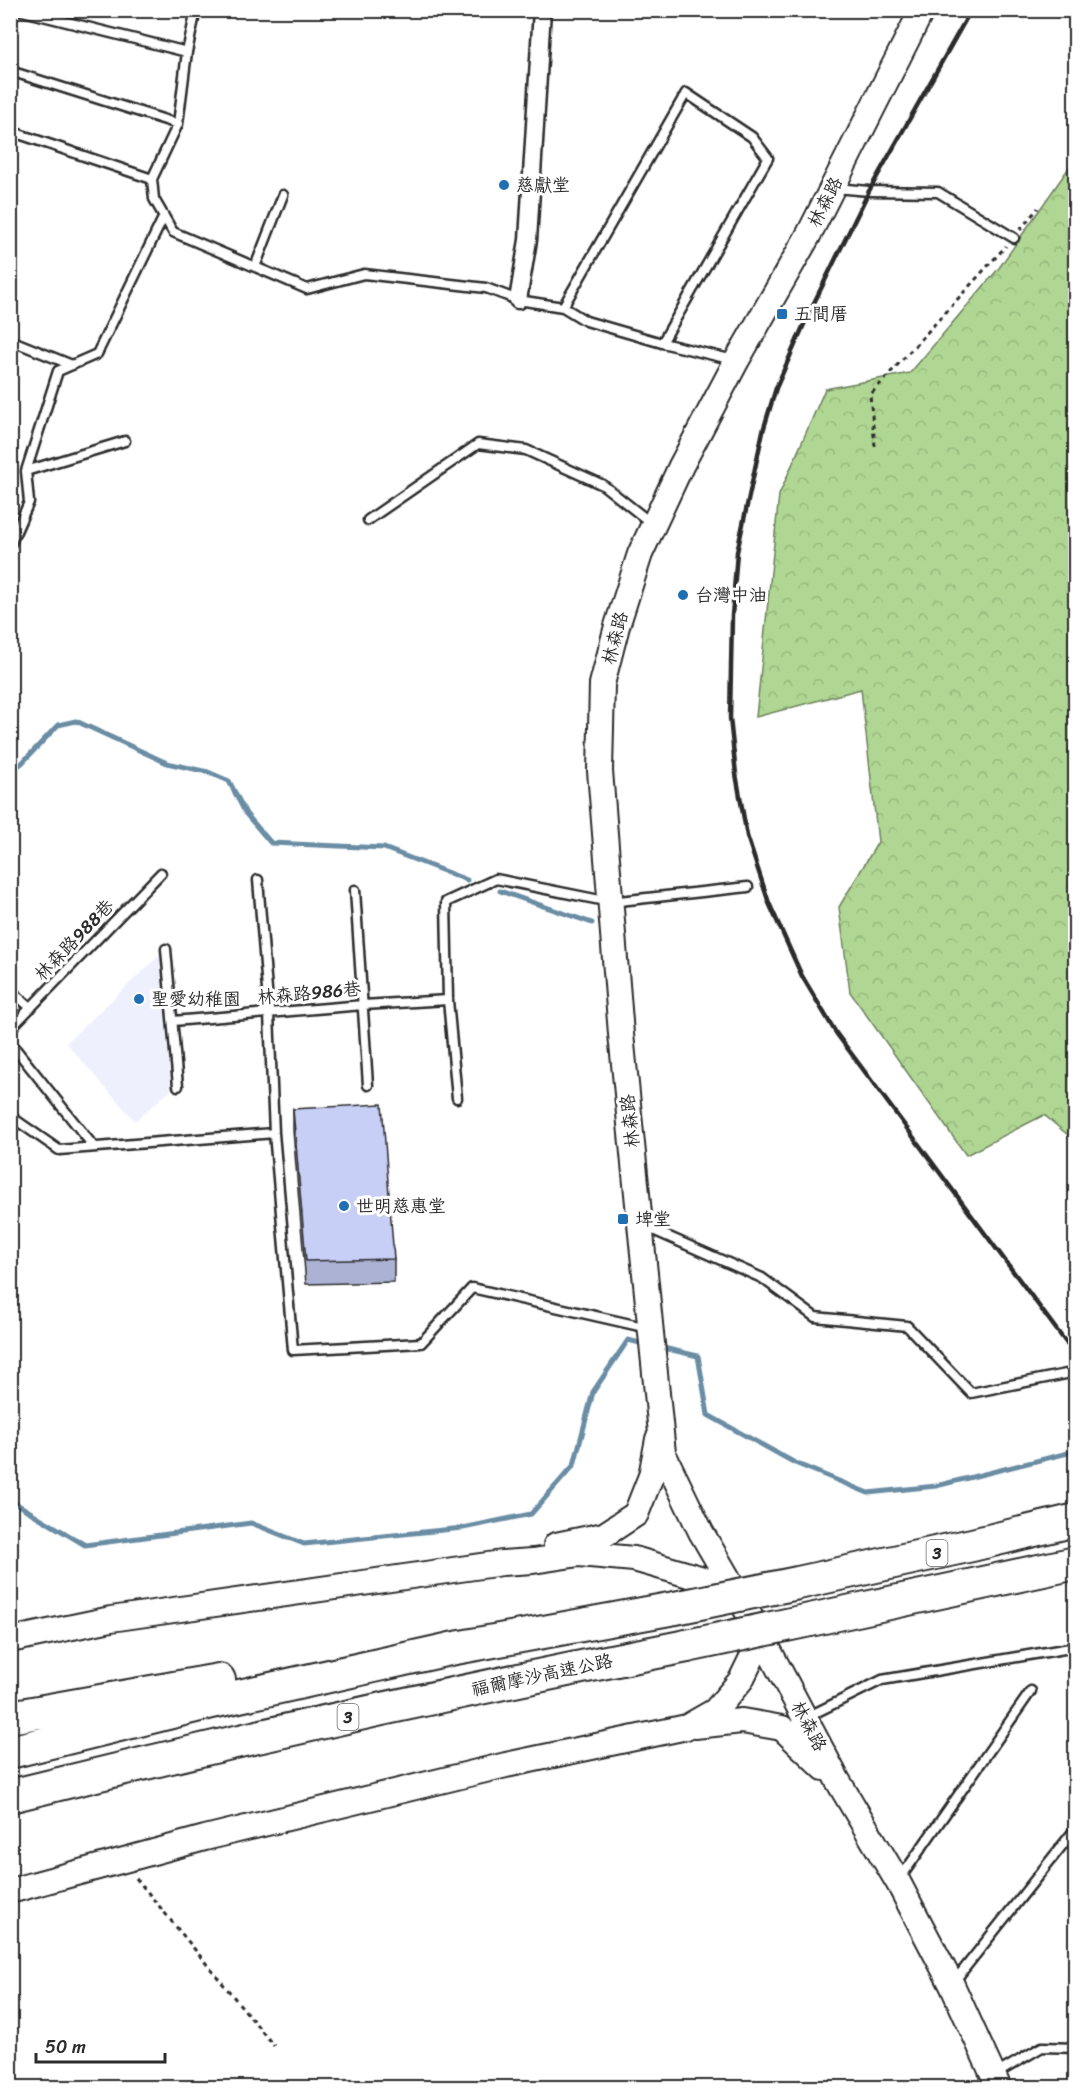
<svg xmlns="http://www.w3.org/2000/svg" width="1086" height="2098" font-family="Sriracha,'LXGW WenKai TC',sans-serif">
<defs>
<pattern id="forest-crowns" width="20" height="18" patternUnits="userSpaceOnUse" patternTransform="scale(1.5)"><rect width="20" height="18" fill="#afd692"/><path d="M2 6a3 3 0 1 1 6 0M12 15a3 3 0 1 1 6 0" fill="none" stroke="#97b87e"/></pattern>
</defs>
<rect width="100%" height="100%" fill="#fff"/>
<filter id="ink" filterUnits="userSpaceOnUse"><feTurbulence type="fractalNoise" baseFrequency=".0167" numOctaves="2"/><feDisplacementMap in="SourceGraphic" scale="12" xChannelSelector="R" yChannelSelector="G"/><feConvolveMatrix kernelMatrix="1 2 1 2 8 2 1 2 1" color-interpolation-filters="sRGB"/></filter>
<g filter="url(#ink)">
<path fill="#eef1fd" d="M160,955l11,135 -36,31 -69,-78z"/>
<path fill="url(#forest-crowns)" stroke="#6d805e" stroke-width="1.5" d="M1075,159v982l-31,-26 -78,40 -116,-163 -11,-85 39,-65 -17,-153 -105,28 23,-222 46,-106 85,-16 89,-105z"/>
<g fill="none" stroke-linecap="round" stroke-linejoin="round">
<path stroke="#6b8da4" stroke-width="5" d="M10,772l12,-9 36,-38 18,-4 91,42 41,9 21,9 17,33 25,29 113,5 83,32
M500,891l92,32
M659,1347l39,9 10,59 87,48 73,30 68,-7 140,-35
M10,1500l75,45 166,-22 53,21 159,-16 68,-14 43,-49 19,-73 35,-52 16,4"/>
<g stroke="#2b2b2b" stroke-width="13">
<path id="lane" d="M19,10l168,42
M196,10l-9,42 -9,72 -26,55 2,20 19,33 134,57 57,-15 122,14 32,12 45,7 23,14 76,22 72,17
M10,71l168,53
M10,131l142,48
M836,188l33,3 69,1 76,46
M255,267l28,-72
M563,307l123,-214 66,44 16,21 -106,185
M10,340l62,25
M26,471l99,-30
M368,520l110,-76 48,6 77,35 48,38
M10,545l19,-43 -3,-31 32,-100 39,-17 67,-138
M258,880l11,134 5,119 19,217 128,-7 51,-55 176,40
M355,890l13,195
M166,949l12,137
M10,990l21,18
M173,1021l190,-16 85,-5
M10,1029l151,-156
M10,1042l84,105
M457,1098l-9,-98 -2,-98 50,-23 114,23 138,-15
M10,1116l49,34 215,-17
M644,1226l118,52 53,39 92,9 64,67 105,-21
M805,1718l77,-38 194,-33
M899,1880l132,-189
M953,1983l123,-155
M996,2074l46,-27 34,1"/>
</g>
<g stroke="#2b2b2b" stroke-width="21">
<path id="street" d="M518,300l10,-60 14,-230"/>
</g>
<g stroke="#2b2b2b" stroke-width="28">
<path id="secondary" d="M922,10l-114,226 -71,124 -56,106 -41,88 -23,72 -15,58 -2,87 21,263 42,419 38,79 61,105 76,144 60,101 54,103 47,103
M556,1545l48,-10 32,-21 15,-38 7,-37
M10,1640l101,-21 391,-56 31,-2 46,-7 55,5 100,29
M695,1726l47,-5 40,7 42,40
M10,1891l195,-53 301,-73 181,-38 28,-16 26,-31 21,-43"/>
</g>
<g stroke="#2b2b2b" stroke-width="36">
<path id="highway" d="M798,1583l174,-38 104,-25
M810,1620l266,-57
M10,1717l209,-37
M10,1752l198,-49 242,-54 225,-41
M10,1796c225,-56 451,-106 677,-150"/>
</g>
<path stroke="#2b2b2b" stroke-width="3" stroke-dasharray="4.5 4.5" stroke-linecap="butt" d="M1020,230l18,-22
M875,446l-5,-51 136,-149
M136,1878l138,168"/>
<use href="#lane" stroke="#fff" stroke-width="8"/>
<use href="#street" stroke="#fff" stroke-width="16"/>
<use href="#secondary" stroke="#fff" stroke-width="24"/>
<use href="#highway" stroke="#fff" stroke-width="32"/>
<path stroke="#2b2b2b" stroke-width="4.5" d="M971,10l-102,181 -60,122 -33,75 -13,43 -26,121 -5,64 -2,102 6,56 11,62 22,67 33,73 34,57 240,323"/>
<g stroke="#2b2b2b" stroke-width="36" stroke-linecap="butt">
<path id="highway-bridge" d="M675,1608l123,-25
M687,1646l123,-26"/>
</g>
<use href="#highway-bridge" stroke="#fff" stroke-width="32"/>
</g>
<path fill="#acb2d4" stroke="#2b2b2b" stroke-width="1.5" d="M293,1109l101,150v23l-88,2 -13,-153z"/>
<path fill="#c8cff7" stroke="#2b2b2b" stroke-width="1.5" d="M382,1104l12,155 -88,2 -13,-152z"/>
</g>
<g fill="#1f6fb2" stroke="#fff" stroke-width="2">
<circle cx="504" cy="185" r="6"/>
<rect x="776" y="308" width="12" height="12" rx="3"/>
<circle cx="683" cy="595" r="6"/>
<circle cx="139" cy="999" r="6"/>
<circle cx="344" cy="1206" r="6"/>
<rect x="617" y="1213" width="12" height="12" rx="3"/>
</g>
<g text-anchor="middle" stroke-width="6" stroke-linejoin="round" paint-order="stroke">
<g fill="#fff" stroke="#6b6b6b" stroke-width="1.5">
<rect x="926.5" y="1540" width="21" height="26" rx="4.5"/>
<rect x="337.5" y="1704" width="21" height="26" rx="4.5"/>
</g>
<g font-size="16" font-weight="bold" fill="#2b2b2b">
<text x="937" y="1559">3</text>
<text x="348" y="1723">3</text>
</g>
<g font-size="18" fill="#2b2b2b" stroke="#fff" text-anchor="start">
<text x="516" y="191">慈獻堂</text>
<text x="794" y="320">五間厝</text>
<text x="695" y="601">台灣中油</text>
<text x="151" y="1005">聖愛幼稚園</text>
<text x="356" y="1212">世明慈惠堂</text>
<text x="635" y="1225">埤堂</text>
</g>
<g font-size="18" fill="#2b2b2b" stroke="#fff">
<text transform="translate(825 202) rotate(-63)" y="6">林森路</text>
<text transform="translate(615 638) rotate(-75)" y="6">林森路</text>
<text transform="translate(74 940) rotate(-46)" y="6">林森路988巷</text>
<text transform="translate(309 993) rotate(-5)" y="6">林森路986巷</text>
<text transform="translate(630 1121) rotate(-96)" y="6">林森路</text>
<text transform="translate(542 1675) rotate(-12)" y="6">福爾摩沙高速公路</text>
<text transform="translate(809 1726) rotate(62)" y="6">林森路</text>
</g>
</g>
<rect width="1086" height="2098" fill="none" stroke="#fff" stroke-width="36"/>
<rect x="18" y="18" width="1050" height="2062" fill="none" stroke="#2b2b2b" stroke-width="2" filter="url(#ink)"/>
<path d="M36 2053v9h129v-9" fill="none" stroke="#2b2b2b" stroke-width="3"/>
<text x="45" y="2053" font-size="18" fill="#2b2b2b" stroke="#ffffff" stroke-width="4.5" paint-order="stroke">50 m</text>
</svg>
